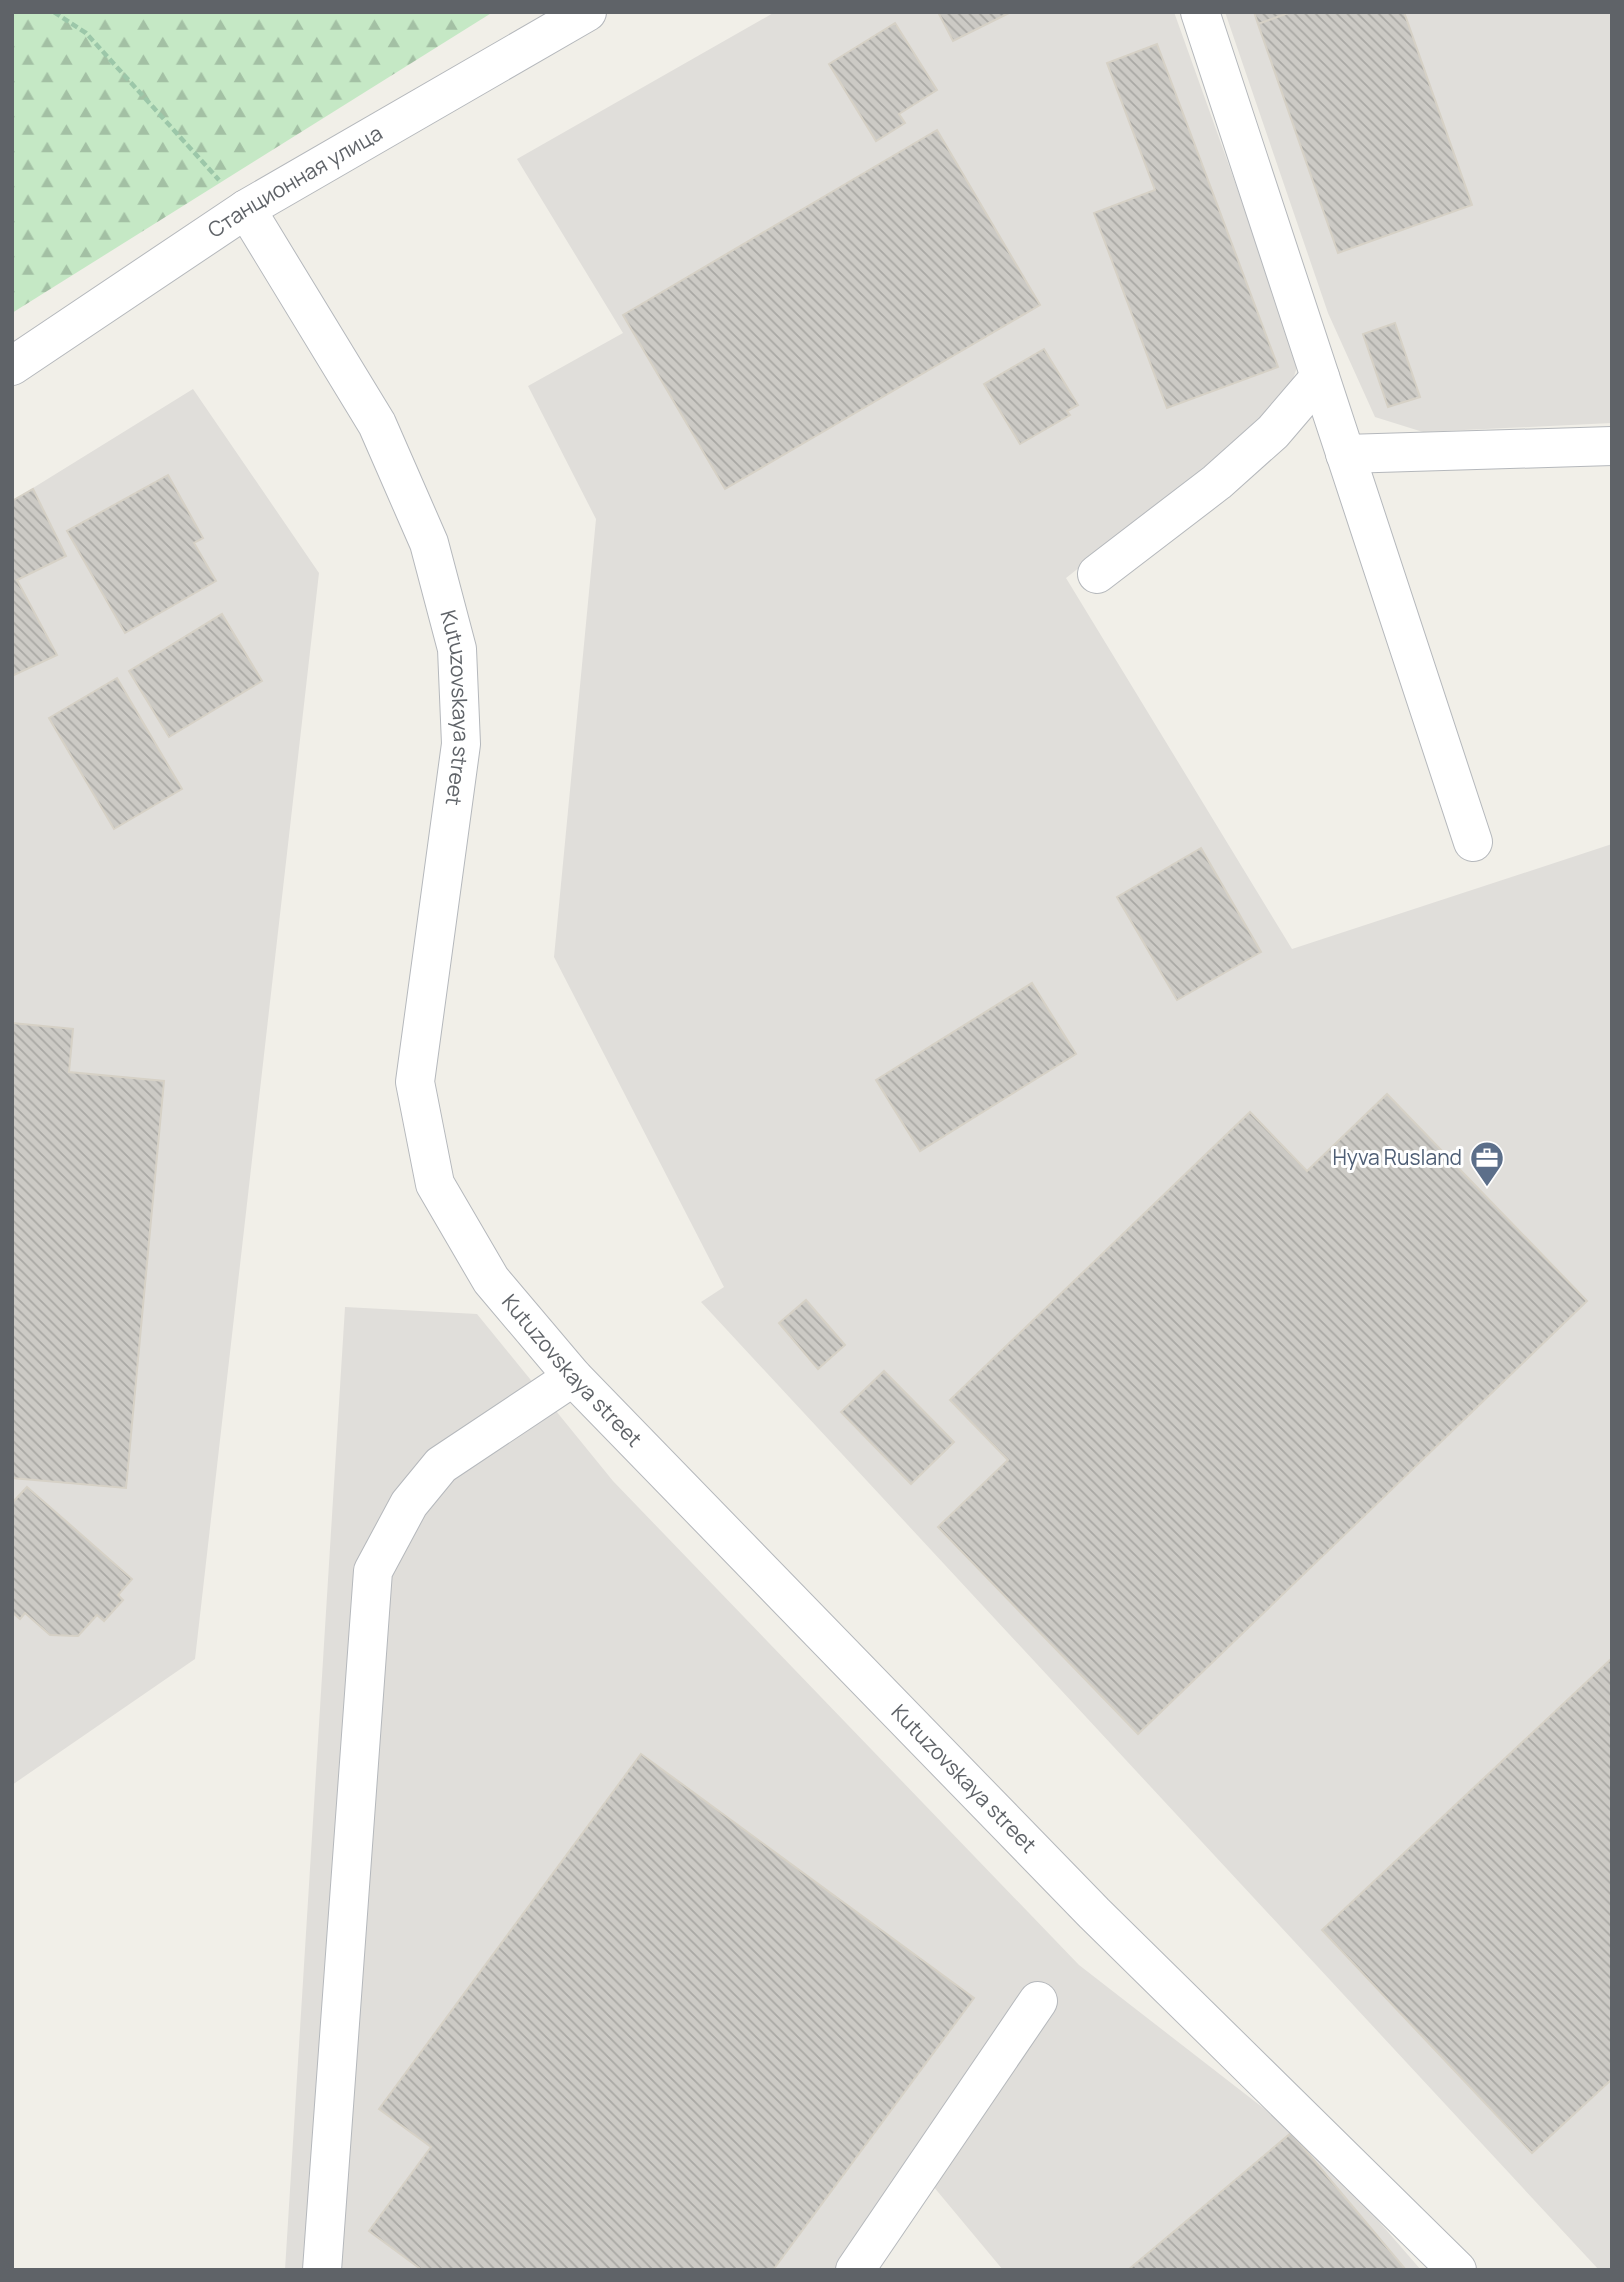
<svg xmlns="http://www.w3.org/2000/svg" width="1624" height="2282" font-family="Manrope,sans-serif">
<defs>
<pattern id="forest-firs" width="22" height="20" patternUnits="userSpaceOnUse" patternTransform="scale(1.75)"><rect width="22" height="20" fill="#c5e8c5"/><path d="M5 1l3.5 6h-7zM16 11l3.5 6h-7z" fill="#a3c0a4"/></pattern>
<pattern id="building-back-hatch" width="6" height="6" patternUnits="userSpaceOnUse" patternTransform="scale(1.75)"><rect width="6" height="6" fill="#cccac5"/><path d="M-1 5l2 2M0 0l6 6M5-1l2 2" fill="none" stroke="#a9a8a4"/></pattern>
</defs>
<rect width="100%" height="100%" fill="#f1efe8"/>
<path fill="#e0deda" d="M775,12h399l125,349 -15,45 -218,172 226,371 320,-105v1426h-13l-898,-968 23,-15 -170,-330 42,-438 -68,-133 95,-53 -106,-174z
M1225,12h387v411l-189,9 -48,-15 -47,-104z
M193,389l126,184 -124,1086 -183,126v-1284z
M345,1307l132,7 136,167 466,484 237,184 105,121h-418l-70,-84 -58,84h-590z"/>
<path fill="url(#forest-firs)" d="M12,12h481l-481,301z"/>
<path fill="url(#building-back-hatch)" stroke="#d6d1c6" stroke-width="2" d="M938,12h73l-58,29z
M1254,12h37l-33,12z
M1291,12h113l68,193 -134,48 -80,-229z
M895,23l42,67 -38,24 6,9 -29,18 -47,-77z
M1157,44l121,323 -111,41 -73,-195 61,-23 -48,-127z
M937,130l103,175 -315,184 -102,-174z
M1395,323l25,74 -32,10 -25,-73z
M1044,349l34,56 -11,6 3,4 -50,29 -36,-60z
M168,475l35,63 -9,5 22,38 -91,52 -58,-102z
M33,489l33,67 -49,24 40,75 -45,21v-175z
M222,614l40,67 -93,56 -40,-66z
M117,678l65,111 -68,40 -65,-111z
M1201,848l60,104 -84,48 -60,-103z
M1032,983l44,71 -156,97 -44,-71z
M12,1023l61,6 -4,43 95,9 -38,407 -114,-10z
M1387,1094l200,207 -449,433 -200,-207 70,-67 -58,-60 300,-288 57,59z
M806,1300l39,45 -27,24 -39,-46z
M884,1371l70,71 -43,42 -70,-72z
M27,1487l105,92 -14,16 5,5 -19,21 -7,-6 -19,21 -28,-1 -25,-22 -5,6 -8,-7v-109z
M1612,1658v421l-80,74 -210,-223z
M641,1754l333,244 -201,272h-351l-53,-39 62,-84 -52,-38z
M1291,2133l115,137h-278z"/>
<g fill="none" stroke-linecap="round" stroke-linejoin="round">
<g stroke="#b5b8bc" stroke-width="40">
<g id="minor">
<path d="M1200,12l273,830"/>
<path id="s1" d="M246,209l131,215 52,119 28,106 4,95 -46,338 20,102 56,96 82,97 521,536 363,357"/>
<path id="s2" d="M12,366l234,-157 341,-197"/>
<path d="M1345,454l267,-8"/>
<path d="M1097,574l120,-92 56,-50 47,-55"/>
<path d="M322,2270l51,-699 36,-67 32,-39 132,-88"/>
<path d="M855,2270l183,-269"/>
</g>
</g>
<path stroke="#9cc7a9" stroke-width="4.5" stroke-dasharray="7 3.5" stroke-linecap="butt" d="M54,12l32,21 133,147"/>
<use href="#minor" stroke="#fff" stroke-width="38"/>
</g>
<defs>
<g id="office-pin" transform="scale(1.75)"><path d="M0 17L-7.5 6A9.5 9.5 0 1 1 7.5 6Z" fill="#5c6f8a" stroke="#fff"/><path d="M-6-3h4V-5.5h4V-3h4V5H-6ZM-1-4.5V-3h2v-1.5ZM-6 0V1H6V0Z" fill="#fff"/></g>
</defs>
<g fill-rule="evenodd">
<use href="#office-pin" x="1487" y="1158"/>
</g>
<g text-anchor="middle" stroke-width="6" stroke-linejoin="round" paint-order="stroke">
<g font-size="21" fill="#5f6368" stroke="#fff">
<text dy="7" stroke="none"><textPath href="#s2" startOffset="338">Станционная улица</textPath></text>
<text dy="7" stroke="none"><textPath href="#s1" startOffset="550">Kutuzovskaya street</textPath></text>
<text dy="7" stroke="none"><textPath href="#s1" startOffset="1264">Kutuzovskaya street</textPath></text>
<text dy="7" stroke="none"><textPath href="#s1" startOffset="1830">Kutuzovskaya street</textPath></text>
</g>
<g font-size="21" fill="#4e5e75" stroke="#fff" text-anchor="end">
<text x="1462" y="1165">Hyva Rusland</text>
</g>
</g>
<rect width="1624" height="2282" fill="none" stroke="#5f6368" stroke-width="28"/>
</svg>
